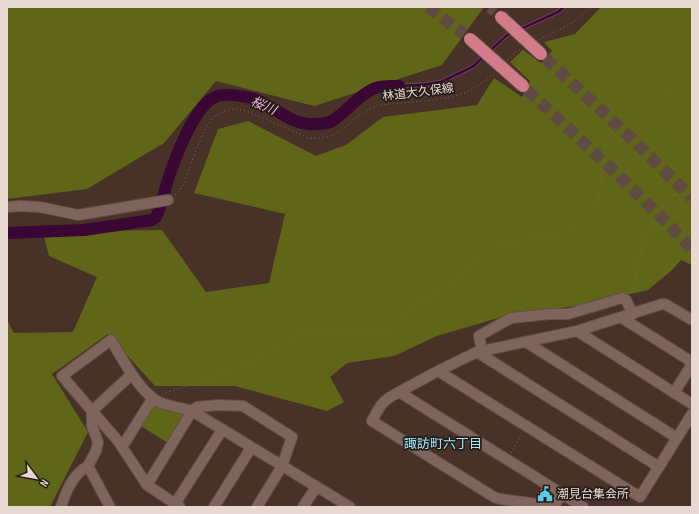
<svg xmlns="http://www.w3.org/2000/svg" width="699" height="514" font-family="'Sofia Sans Condensed','Noto Sans JP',sans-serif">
<rect width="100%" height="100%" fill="#483228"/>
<path fill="#606618" d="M7,7h477l-42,58 -128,41 -98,-25 -52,62 -77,46 -80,10z
M601,7h91v258l-11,-5 -9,10 -24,20 -66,15 -74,10 -71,21 -43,20 -47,7 -17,14 14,25 -17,9 -92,-25h-80l-47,-52 -56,40 36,58 -38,75h-43v-187l7,13 59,-1 24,-55 -48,-21 -6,-24 119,-2 44,62 63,-9 16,-69 -91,-21 24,-64 30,-8 68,35 30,-11 37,-28 94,-12 17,-27 28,19 8,-16 -20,-19 13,-12 18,13 11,-12 -8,-9 31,-8z
M152,404l33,9 -17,30 -29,-18z"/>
<path fill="#3a0633" stroke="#6e4563" d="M561,7h5l-6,6 -53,24 -33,31 -33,16 -18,3 -39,1 -1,-3 40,-2 18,-3 31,-15 34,-31 52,-24z"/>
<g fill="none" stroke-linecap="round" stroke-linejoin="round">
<path stroke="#3a0633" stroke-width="12" d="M7,233l77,-3 68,-10 4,-3c5,-9 7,-21 10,-31 7,-23 27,-79 49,-89 9,-4 30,-1 39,2 21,7 37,27 60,25 6,0 13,0 18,-3 16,-10 26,-26 43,-33 8,-3 17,-2 24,-2"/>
</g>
<path fill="#7b5609" stroke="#958770" d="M542,489l9,6 -3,4 -4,-1 -6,-4z"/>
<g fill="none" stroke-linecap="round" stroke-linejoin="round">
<path stroke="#604b42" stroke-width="12" stroke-dasharray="12 6" stroke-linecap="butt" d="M428,7l36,27
M490,7l5,4
M545,58l86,80 61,60
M527,90c56,52 112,103 165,159"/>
<g stroke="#624f46" stroke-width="12">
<path id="minor" d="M7,207l13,-1 20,1 38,8 90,-15
M622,318l70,44
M692,320l-27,-16h-3l-85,27 -100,21 -39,19 202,126 52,-83
M577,331l115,73
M526,342l151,96
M482,351l-3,-15 32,-18 38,-4h19l54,-16 4,2 7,14
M477,352l182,115
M438,371l-39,21 184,115
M399,392c-17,9 -18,12 -27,29l122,76 6,2 52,7 3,-1 7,-11
M674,393l18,-29
M122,447l31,-49
M88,466l8,-15 2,-9 -6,-16v-15l40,-37
M147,485l45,-74 5,-4 22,-2 24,1 49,31 -10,29 -25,41
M175,504l47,-74
M61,507c5,-16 12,-33 27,-41l22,41
M180,507l-33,-22 -29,-44 -56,-65 49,-36c11,18 29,53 48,62 10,5 22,5 33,9l158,96
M214,507l37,-59
M303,507l13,-20"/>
</g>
<path stroke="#7b675e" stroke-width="1" stroke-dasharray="1 3" stroke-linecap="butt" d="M539,40l35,-18 17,-15
M507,60l10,-9 5,-3
M175,195c7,-6 10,-15 13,-23 7,-18 13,-41 26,-55 5,-5 16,-8 22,-8 14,1 46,18 60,23 4,2 9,5 14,6 35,4 41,-26 69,-33 27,-3 76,-3 97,-18 6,-4 12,-10 17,-14
M631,293l5,-15 6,-33 8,-18 19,-30 6,-3h17
M162,394c30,-10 62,-18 91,-32 18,-9 33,-27 54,-29l64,1 19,-6 25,-24 34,-18 11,-9 17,-19 17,-10 19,-7 50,-5 10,-7 11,-8 12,-14 3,-11 7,-56 5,-7 19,-19 62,-37
M511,453l12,-20"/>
<use href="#minor" stroke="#7e645a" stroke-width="10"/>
<g stroke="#624f46" stroke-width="14" stroke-linecap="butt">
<path id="highway-bridge" d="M501,17l40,37
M470,39l53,47"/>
</g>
<use href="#highway-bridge" stroke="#d27b8a" stroke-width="12"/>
</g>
<defs>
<g id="civic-bare" transform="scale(1.2)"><path d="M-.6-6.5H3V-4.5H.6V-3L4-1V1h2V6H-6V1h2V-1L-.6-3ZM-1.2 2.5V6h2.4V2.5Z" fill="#5ac8e6" stroke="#271c18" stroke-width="2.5" paint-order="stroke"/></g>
</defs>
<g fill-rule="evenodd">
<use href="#civic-bare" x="545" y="494"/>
</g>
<g text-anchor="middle" stroke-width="3.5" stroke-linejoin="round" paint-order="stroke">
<g font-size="12" fill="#e7d9d2" stroke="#271c18">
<text transform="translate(418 92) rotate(-7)" y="4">林道大久保線</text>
</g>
<g font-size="12" fill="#e7d9d2" stroke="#271c18" text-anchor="start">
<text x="557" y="498">潮見台集会所</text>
</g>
<g font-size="13" font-style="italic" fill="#f4b9e8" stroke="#271c18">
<text transform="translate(264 105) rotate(24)" y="5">桜川</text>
</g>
<g font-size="13" fill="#9de8ff" stroke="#271c18">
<text x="443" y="448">諏訪町六丁目</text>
</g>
</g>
<rect width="699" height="514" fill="none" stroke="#e7d9d2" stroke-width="16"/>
<g transform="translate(36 478) rotate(122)" stroke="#271c18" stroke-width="3" paint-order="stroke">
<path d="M0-3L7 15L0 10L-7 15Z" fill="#e7d9d2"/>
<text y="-6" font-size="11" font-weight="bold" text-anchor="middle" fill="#e7d9d2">N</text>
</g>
</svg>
